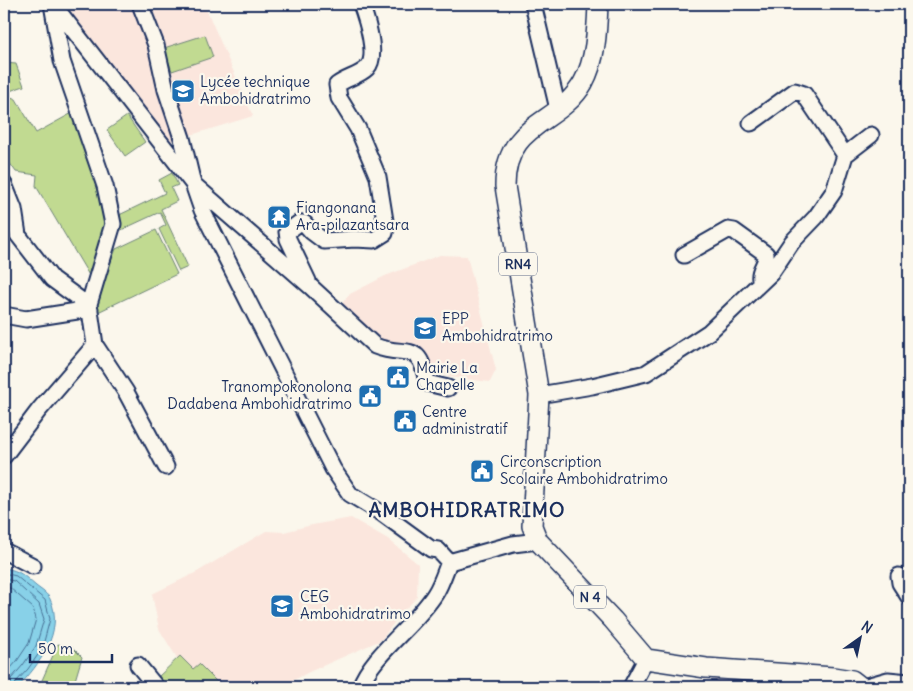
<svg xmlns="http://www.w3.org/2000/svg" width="913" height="691" font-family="Delius,sans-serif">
<rect width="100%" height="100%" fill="#fbf7ec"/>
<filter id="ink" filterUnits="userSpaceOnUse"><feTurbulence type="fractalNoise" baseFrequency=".02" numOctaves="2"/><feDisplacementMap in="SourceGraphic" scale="10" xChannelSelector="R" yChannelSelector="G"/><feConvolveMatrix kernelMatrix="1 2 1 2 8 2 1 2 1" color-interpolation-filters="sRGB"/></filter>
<g filter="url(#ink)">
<path fill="#fbe6dd" d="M60,4h144l49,112 -88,27z
M440,255l27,1 29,114 -6,12 -41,-5 -57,-26 -52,-46 10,-11 35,-18z
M351,518l37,21 30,25 -1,33 -17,18 -19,25 -72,32 -28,15h-86l-36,-58 -7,-35 45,-22 69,-41 18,1 28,-7z
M712,674l142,13h-139z"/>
<path fill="#c1da91" stroke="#6e8478" d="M205,35l8,22 -41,14 -8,-23z
M4,63l12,1 8,22 -20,7z
M11,97l5,2 20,34 38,-21c16,41 40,92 29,137 -2,10 -9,20 -13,28l-54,-91 1,-11 -21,-3 -9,-13 -1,-57z
M127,116l18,26 -20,14 -18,-26z
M172,173l6,12 -7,3 6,13 -16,8 27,58 -9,4 -20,-42 7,-4 -6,-13 -41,19 -6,-13 52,-25 -6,-13z
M156,230l21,44 -79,38 -2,-13 20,-50z
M58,644l15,4 9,9 -9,30h-34z
M180,656l13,13 6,-5 19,19 -5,4h-47l-9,-9z"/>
<path fill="#88d1e8" stroke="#5c90b1" d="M4,568c17,3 19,7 32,18 5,4 12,8 14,13 15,32 -11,66 -32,88h-14z"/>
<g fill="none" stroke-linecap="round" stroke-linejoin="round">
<path stroke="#477095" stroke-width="1" d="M4,573l12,3 29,24 5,19 -8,30 -14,20 -12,13 -1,5
M4,579l10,2 25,23 5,15 -8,27 -13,19 -12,14 -2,8
M4,587l6,1 23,20 3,11 -7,24 -12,18 -13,15"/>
<g stroke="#1b2f5e" stroke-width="19">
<path id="minor" d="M52,4l10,57 43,125 8,38 -24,80 6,41 31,47 40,75
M53,4l140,180 117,102 65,60c32,13 44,-8 52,37l21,5
M140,4l16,41 10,45 16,48 11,46 9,26 131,259 17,25 33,20 48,35 7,1 11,12
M533,4l25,105
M751,123l44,-32 9,3 41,61
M4,184l10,25 4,26 34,44 30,22 7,3
M684,255l44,-25 6,1 32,23c1,11 -8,15 -6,25
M308,281l-20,-42 -1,-7 12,-9h5l8,9 12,9 31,-2 19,1 11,-7 1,-6 -8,-50 -20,-48 -19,-31 -2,-13c9,-7 22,-9 30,-17 12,-12 -1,-50 -6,-64
M4,315l22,4 64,-10
M539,395l53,-9 54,-13 63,-41 62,-59 21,-31 24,-25 18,-26 11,-36 26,-20
M4,456l35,-46 56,-65
M4,551l29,15
M899,576l1,7 9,14
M138,665l18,22
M360,687c13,-34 55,-61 75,-93 6,-9 10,-22 14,-32l64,-18 25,-3
M631,687l15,-28
M863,687l25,-7 21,2"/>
</g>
<g stroke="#1b2f5e" stroke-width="22">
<path id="major" d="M598,4c-1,26 -2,56 -15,79 -24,42 -78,39 -78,103l34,209 -7,131 6,15 75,79 33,39 60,9 127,9 19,3 9,7"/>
</g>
<use href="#minor" stroke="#fbf7ec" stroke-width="15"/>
<use href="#major" stroke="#fbf7ec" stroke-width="19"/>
</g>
</g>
<defs>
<g id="school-square" transform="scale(1.25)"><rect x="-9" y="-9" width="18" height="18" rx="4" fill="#1f6fb2" stroke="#fbf7ec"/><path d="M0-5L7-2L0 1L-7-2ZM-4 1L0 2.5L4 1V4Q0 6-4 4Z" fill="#fff"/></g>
<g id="temple-square" transform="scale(1.25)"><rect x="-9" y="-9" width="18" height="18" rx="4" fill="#1f6fb2" stroke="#fbf7ec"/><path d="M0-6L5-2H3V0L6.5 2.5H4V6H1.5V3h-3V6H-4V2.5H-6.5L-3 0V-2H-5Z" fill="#fff"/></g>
<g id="civic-square" transform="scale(1.25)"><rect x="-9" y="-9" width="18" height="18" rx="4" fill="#1f6fb2" stroke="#fbf7ec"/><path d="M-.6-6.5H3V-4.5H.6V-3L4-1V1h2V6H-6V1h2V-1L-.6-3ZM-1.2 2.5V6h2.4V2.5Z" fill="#fff"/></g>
</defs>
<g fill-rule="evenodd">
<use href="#school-square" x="183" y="91"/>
<use href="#temple-square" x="279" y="217"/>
<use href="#school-square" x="425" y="328"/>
<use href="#civic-square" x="398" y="377"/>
<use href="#civic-square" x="370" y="396"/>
<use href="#civic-square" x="405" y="421"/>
<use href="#civic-square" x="482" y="471"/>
<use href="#school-square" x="282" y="606"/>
</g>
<g text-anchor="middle" stroke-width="4.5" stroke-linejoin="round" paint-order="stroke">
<g fill="#fbf7ec" stroke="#5e6b89" stroke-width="1">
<rect x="499" y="252.5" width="38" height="23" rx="4"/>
<rect x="574" y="585.5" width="32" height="23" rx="4"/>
</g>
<g font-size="14" font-weight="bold" fill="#1b2f5e">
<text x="518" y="269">RN4</text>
<text x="590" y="602">N 4</text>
</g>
<g font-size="15" fill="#1b2f5e" stroke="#fbf7ec" text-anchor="start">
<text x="200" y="87">Lycée technique<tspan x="200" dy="17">Ambohidratrimo</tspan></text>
<text x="296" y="213">Fiangonana<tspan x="296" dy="17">Ara-pilazantsara</tspan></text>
<text x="442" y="324">EPP<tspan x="442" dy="17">Ambohidratrimo</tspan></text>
<text x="416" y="373">Mairie La<tspan x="416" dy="17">Chapelle</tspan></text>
<text x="352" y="392" text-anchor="end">Tranompokonolona<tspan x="352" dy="17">Dadabena Ambohidratrimo</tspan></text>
<text x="422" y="417">Centre<tspan x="422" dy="17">administratif</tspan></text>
<text x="500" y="467">Circonscription<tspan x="500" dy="17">Scolaire Ambohidratrimo</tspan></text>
<text x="300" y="602">CEG<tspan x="300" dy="17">Ambohidratrimo</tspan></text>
</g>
<g font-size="20" font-weight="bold" letter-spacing="1" fill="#1b2f5e" stroke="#fbf7ec">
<text x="467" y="517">AMBOHIDRATRIMO</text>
</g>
</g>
<rect width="913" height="691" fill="none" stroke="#fbf7ec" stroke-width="20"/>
<rect x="10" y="10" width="893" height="671" fill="none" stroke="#1b2f5e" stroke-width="2" filter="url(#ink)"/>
<g transform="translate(860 638) rotate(33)" stroke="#fbf7ec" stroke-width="4" paint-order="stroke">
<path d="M0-4L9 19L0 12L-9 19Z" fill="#1b2f5e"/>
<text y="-8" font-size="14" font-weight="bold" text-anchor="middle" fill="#1b2f5e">N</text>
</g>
<path d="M30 654v8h82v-8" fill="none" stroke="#1b2f5e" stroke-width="2.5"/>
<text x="38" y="654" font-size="15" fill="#1b2f5e" stroke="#fbf7ec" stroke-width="4" paint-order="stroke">50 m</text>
</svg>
